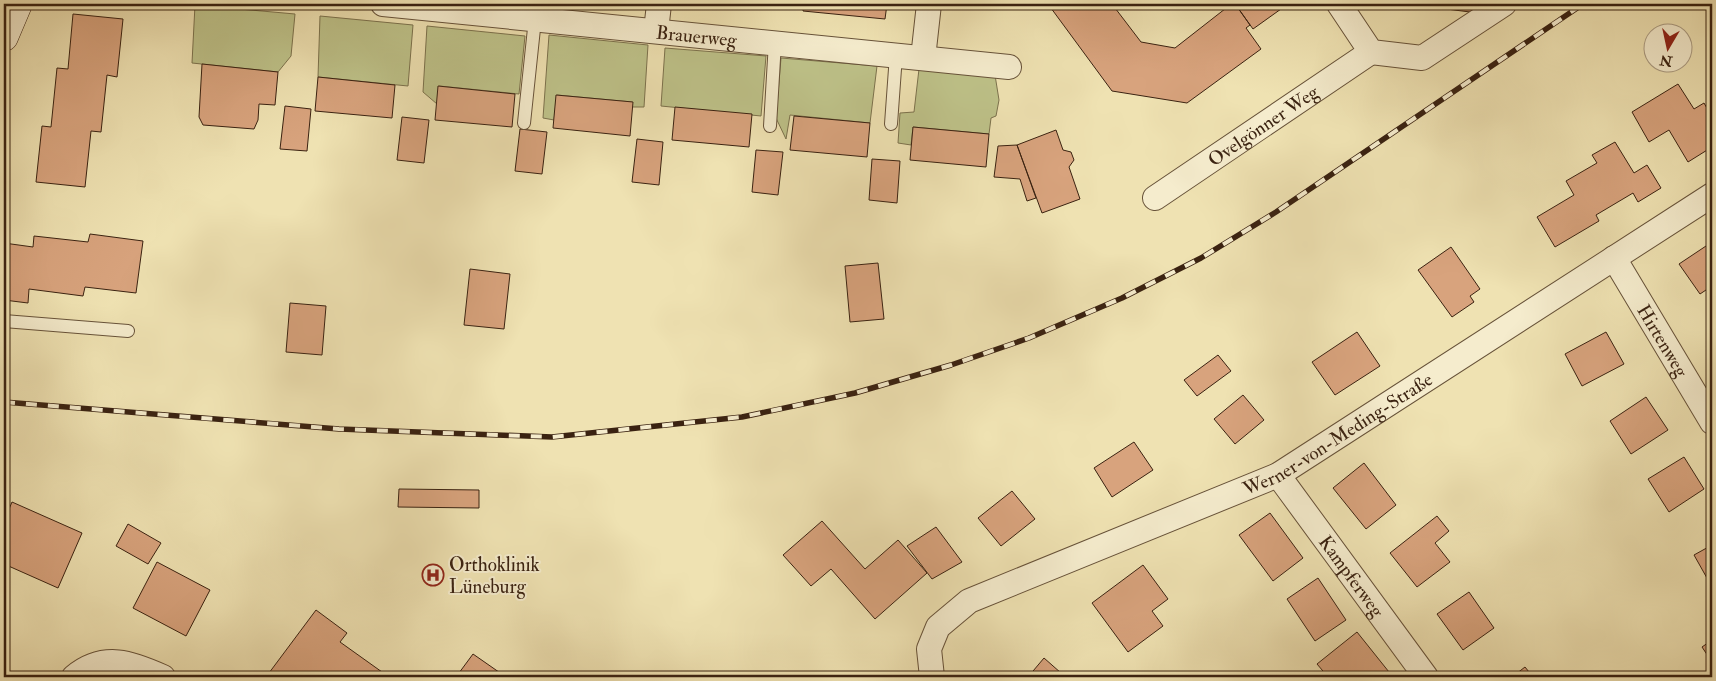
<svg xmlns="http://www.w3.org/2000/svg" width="1716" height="681" font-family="'IM FELL Double Pica',serif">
<rect width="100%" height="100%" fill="#efe2b2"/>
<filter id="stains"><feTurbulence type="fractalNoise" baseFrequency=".004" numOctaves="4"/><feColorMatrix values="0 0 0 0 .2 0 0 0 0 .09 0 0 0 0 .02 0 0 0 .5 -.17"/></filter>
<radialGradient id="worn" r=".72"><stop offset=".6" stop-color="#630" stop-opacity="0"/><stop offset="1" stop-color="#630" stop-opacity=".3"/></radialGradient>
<path fill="#bec289" stroke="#7c724d" d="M195,5l100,9 -4,42 -13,16 -86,-9z
M320,16l93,9 -5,61 -90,-9z
M427,26l98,10 -6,58 -80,-8 -2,18 -14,-12z
M549,35l99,10 -4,62h-12v-5l-75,-7 -3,25 -11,-2z
M665,48l101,8 -5,60 -100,-10z
M781,58l96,8 -7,57 -80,-8 -4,24 -10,-21z
M919,69l76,6 4,25 -3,16 -5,2 -2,16 -76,-7 -2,18 -13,-2 2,-30 14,-1z"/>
<path fill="#d8a37d" stroke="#3a2211" d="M804,4h83l-2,15 -82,-8z
M1048,4h64l29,38 34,6 55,-43 2,4 4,-4 14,20 -4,3 15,21 -74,54 -75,-12z
M1235,4h53l-35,25z
M1407,4h84l-13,9z
M73,14l50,5 -6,58 -10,-2 -6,57 -10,-1 -6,56 -49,-5 6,-56 9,1 6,-59 11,1z
M202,64l76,8 -3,33 -16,-1 -1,16 -4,9 -51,-4 -4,-8z
M318,77l77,8 -3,33 -77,-7z
M1678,84l16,25 10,-6 8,14v30l-24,15 -19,-32 -20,12 -17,-30z
M438,86l77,8 -3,33 -77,-7z
M556,95l77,7 -3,34 -77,-8z
M285,106l26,3 -4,42 -27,-2z
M675,107l77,7 -3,33 -77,-7z
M794,116l76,7 -3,34 -77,-7z
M402,117l27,3 -5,43 -27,-3z
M913,127l76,7 -3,33 -76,-7z
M520,129l27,3 -5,42 -27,-3z
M1056,130l7,20 8,2 3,8 -5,7 11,32 -38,14 -25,-68z
M637,139l26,3 -4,43 -27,-3z
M1615,142l19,31 13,-8 14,23 -23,14 -5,-9 -37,22 3,6 -44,26 -18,-30 37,-22 -8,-14 31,-18 -5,-8z
M1017,145l19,53 -9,3 -7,-22 -26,-2 4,-31z
M756,150l27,2 -5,43 -26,-3z
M872,159l28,2 -3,42 -28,-3z
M90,234l53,7 -7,52 -51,-6 -2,9 -54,-7 -1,14 -24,-3v-57l29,4 1,-11 54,6z
M1712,242v44l-12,8 -21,-30z
M1451,247l29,42 -10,7 4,6 -22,15 -34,-47z
M878,263l6,56 -34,3 -5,-56z
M470,269l40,5 -6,55 -40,-4z
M290,303l36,3 -4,49 -36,-3z
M1357,332l23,34 -45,29 -23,-33z
M1606,332l18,32 -42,22 -17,-32z
M1218,355l13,16 -34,25 -13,-16z
M1243,395l21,25 -29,24 -21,-25z
M1646,397l22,33 -37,24 -21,-33z
M1134,442l19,28 -41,27 -18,-29z
M1684,457l20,32 -35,23 -21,-33z
M1364,463l32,42 -30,24 -33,-41z
M399,489l80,1v18l-81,-1z
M1012,491l23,28 -34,27 -23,-28z
M12,502l70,31 -24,55 -54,-24v-43z
M1270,513l33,45 -30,23 -34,-46z
M1437,516l12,15 -14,12 15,19 -33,25 -27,-34z
M822,521l43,48 33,-29 29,33 -52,46 -44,-50 -20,17 -28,-31z
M128,524l33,19 -13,21 -32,-18z
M936,527l26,35 -30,17 -25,-33z
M1712,545v42l-18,-32z
M157,562l53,28 -24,46 -53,-28z
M1143,565l25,34 -16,12 11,15 -35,26 -36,-49z
M1318,578l28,42 -31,21 -28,-42z
M1469,592l25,36 -31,22 -26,-36z
M316,610l31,23 -7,9 49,35h-123z
M1357,632l36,45h-65l-11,-13z
M1712,640v22l-10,-15z
M473,654l33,23h-50z
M1044,658l17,15 6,4h-39z
M1525,667l8,10h-21z"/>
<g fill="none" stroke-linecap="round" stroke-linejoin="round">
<g stroke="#675239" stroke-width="14">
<path id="lane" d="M524,123l11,-104
M891,124l5,-69
M770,126l5,-84
M4,321l124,10"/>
</g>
<g stroke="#675239" stroke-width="26">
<g id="street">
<path id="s1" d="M383,4l626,63"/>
<path d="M1339,4l32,48 51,6 82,-54"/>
<path d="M656,31l3,-27"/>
<path d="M923,58l6,-54"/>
<path id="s2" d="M1155,198l216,-146"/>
<path id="s3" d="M1614,258l98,164"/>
<path id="s4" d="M1278,475l148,202"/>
<path d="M74,677c30,-25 58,-14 89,0"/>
<path id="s5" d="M932,677l-3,-28 9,-22 31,-26 309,-126 434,-280"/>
</g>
</g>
<g stroke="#3a2211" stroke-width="29">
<path id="secondary" d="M4,37l14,-33"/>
</g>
<use href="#lane" stroke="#f5eccd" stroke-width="12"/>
<use href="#street" stroke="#f5eccd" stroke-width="24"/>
<use href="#secondary" stroke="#f5eccd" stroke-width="28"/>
<g stroke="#3a2211" stroke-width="5.5">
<path id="rail" d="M4,402l335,27 213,8 190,-20 113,-24 96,-28 78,-27 93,-40 79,-40 75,-46 307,-208"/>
</g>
<use href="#rail" stroke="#f5eccd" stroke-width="4" stroke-dasharray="11" stroke-linecap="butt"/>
</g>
<defs>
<g id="hospital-ring" transform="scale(1.125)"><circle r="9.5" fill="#f5eccd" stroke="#8f2418" stroke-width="1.5"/><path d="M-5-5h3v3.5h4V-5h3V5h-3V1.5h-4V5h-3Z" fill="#8f2418"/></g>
</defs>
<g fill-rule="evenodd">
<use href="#hospital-ring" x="433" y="575"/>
</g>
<g text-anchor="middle" stroke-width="4" stroke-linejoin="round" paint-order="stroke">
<g font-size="19" fill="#3a2211" stroke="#f5eccd">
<text dy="7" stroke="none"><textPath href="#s1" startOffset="315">Brauerweg</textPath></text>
<text dy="7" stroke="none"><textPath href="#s2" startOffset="130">Ovelgönner Weg</textPath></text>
<text dy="7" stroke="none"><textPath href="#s3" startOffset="96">Hirtenweg</textPath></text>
<text dy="7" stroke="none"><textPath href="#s5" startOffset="498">Werner-von-Meding-Straße</textPath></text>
<text dy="7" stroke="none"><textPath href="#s4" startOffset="125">Kampferweg</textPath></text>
</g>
<g font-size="19" fill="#3a2211" stroke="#f5eccd" text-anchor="start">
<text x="449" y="571">Orthoklinik<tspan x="449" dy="22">Lüneburg</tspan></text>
</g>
</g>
<rect width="1716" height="681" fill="none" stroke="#efe2b2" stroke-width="20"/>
<rect x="5" y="5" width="1706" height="671" fill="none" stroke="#3a2211" stroke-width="2.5"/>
<rect x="10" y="10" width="1696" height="661" fill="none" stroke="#3a2211"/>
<g transform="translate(1668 48) rotate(189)"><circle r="24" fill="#f5eccd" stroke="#aa9b82"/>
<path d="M0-4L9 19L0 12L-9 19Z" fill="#8f2418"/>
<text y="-8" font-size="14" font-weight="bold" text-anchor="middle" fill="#3a2211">N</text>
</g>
<rect width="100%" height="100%" filter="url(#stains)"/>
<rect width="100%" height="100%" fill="url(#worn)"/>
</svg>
